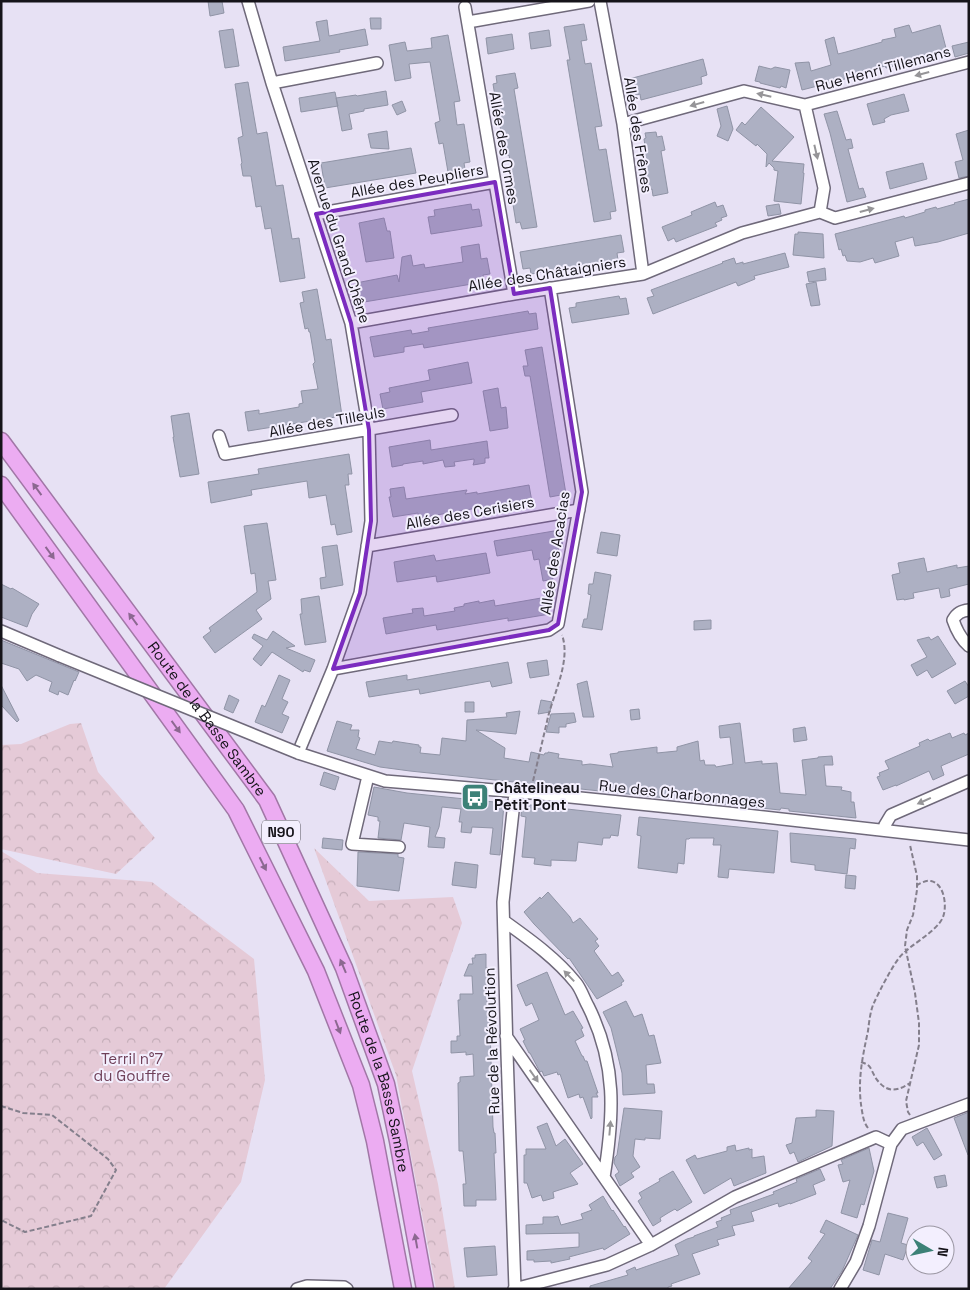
<svg xmlns="http://www.w3.org/2000/svg" width="970" height="1290" font-family="'Space Grotesk',sans-serif">
<defs>
<pattern id="forest-crowns" width="20" height="18" patternUnits="userSpaceOnUse" patternTransform="scale(1.25)"><rect width="20" height="18" fill="#e5cad7"/><path d="M2 6a3 3 0 1 1 6 0M12 15a3 3 0 1 1 6 0" fill="none" stroke="#c4adb8"/></pattern>
</defs>
<rect width="100%" height="100%" fill="#e7e1f4"/>
<path fill="url(#forest-crowns)" d="M81,723l17,49 57,66 -39,36 -115,-25v-104l20,-1 49,-20z
M314,848l55,53 84,-4 9,26 -50,148 26,113 17,105h-19l-40,-214z
M1,851l36,22 115,9 102,77 11,121 -24,102 -77,107h-163z"/>
<path fill="#adb0c3" stroke="#9094a6" d="M208,1h14l2,12 -14,3z
M370,18h11v11h-10z
M327,20l2,16 36,-7 3,16 -29,5 1,2 -55,9 -2,-14 37,-6 -4,-19z
M584,24l3,16 -6,1 4,23 6,-1 11,63 -7,1 4,23 7,-1 10,62 -6,1 1,7 -17,3 -27,-162h3l-6,-33z
M909,25l3,8 28,-8 7,27 -33,9v-2l-17,4 1,2 -12,3 -1,-2 -17,5v2l-66,17 -7,-27 14,-1 2,9 20,-6 -6,-25 9,-3 4,17 8,-2 36,-10v-2l14,-3 -2,-8z
M233,29l6,37 -14,2 -6,-37z
M549,30l2,16 -20,3 -2,-16z
M512,34l2,15 -26,5 -2,-16z
M448,35l12,66 -6,1 3,23 7,-1 6,38 -6,1 1,6 -17,3 -5,-29 -4,1 -4,-21 5,-2 -10,-59 -21,2 2,14 -16,3 -6,-36 16,-3 2,9 25,-3 -1,-10z
M969,42v11l-14,4 -3,-11z
M703,59l4,16 -6,2 1,7 -61,16 -1,-6 -7,2 -4,-17z
M759,66l12,3 4,-2 15,3 -4,18 -5,-2 -1,2 -20,-5v-1l-5,-1z
M515,73l3,15 -4,1 23,138 -15,2 -2,-7 -4,1 -7,-43 4,-1 -4,-24 -4,1 -12,-72 4,-1 -1,-7z
M248,82l9,52 10,-2 9,54 7,-1 9,54 7,-1 6,40 -25,4 -9,-54 -6,1 -4,-23 -5,1 -5,-31h-8l-2,-12 1,-1 -4,-25 5,-2 -8,-52z
M386,91l2,14 -24,4v2l-15,3 3,15 -10,2 -6,-33 20,-3 1,1z
M335,92l3,14 -37,6 -2,-14z
M904,94l5,17 -18,4 -7,4 1,3 -12,3 -6,-21z
M402,101l4,10 -9,4 -5,-10z
M727,106l6,23 -5,12 -11,-5 4,-10 -4,-17z
M761,107l33,30 -22,24 32,3 -1,9h1l-3,31 -27,-3 4,-30 -4,-1v-2l-5,-5 -3,4 1,-13 -10,-10 -1,2 -20,-16 6,-8 3,3z
M837,111l9,29 5,-1 2,9 -5,1 11,40 4,-1 3,9 -19,5 -17,-69 -6,-19z
M969,130v46l-10,2 -4,-16 8,-2 -7,-26z
M387,131l2,18 -18,-1 -3,-14z
M656,132l1,5 5,-1 3,14 -4,1 7,42 -15,3 -1,-7 -4,1 -7,-44h4l-1,-7 2,-1 -1,-5z
M411,148l5,25 -91,15 -4,-25z
M923,163l4,16 -37,10 -4,-17z
M969,199v34l-31,9 -23,4 -2,-9 -18,5 4,14 -24,7 -2,-5 -13,4 -13,-1 -2,-6 -2,1 -2,-7 -2,1 -4,-16 69,-18 1,2 20,-6v-2l11,-3 1,2 18,-5 -1,-1z
M715,202l2,5 6,-2 4,11 -6,2 1,2 -7,3 2,3 -41,16 -2,-4 -6,3 -6,-14 30,-12 -1,-3z
M471,204l1,6 7,-1 3,17 -51,8 -3,-17 7,-1 -1,-6z
M779,204l2,10 -13,2 -2,-10z
M384,218l3,13h3l4,27 -28,4 -7,-39z
M798,232l25,2 1,24 -31,-3 2,-21h3z
M621,235l3,17 -7,1 1,7 -87,14 -1,-6 -7,1 -3,-17z
M479,244l2,15 6,-1 3,16 -7,1 1,7 -120,20v-2l-5,1 -3,-18 41,-8 2,7 3,-25 9,-2 2,11 11,-2 1,4 38,-6 -2,-15z
M785,253l4,14 -35,9 1,3 -17,7 -2,-4 -83,32 -6,-16 7,-2 -3,-6 72,-27 -1,-1 12,-4 2,6 7,-2v2z
M825,268l1,12 -17,2 -2,-10z
M816,282l4,23 -9,1 -5,-22z
M317,289l9,51 5,-1 11,77 -94,15 -3,-19 14,-2v4l40,-7v-3l4,-1 -2,-12 17,-2 -5,-25 2,-2 -5,-30h-1l-1,-4 -3,1 -5,-26 4,-1 -2,-10z
M619,296l1,3 6,-1 3,16 -57,9 -3,-15 7,-1v-4z
M528,311l1,3 7,-1 2,16 -114,19 -1,-4 -19,3v5l-30,5 -4,-20 41,-7 1,4 17,-3 -1,-3z
M542,347l24,147 -16,3 -20,-121h-5l-2,-10h5l-3,-16z
M468,362l4,21 -51,9 2,10 -40,7 -3,-15 10,-2 -1,-4 41,-8 -2,-10z
M498,388l3,20 5,-1 2,21 -18,3 -7,-40z
M189,413l10,61 -19,3 -7,-40h1l-3,-21z
M430,440l1,10 56,-9 2,17h-4v5l-12,2 1,-3v-3l-20,3 1,4 -10,1 -2,-7 -20,4v-3l-20,3v1l-11,2 -3,-20z
M349,454l3,20h-4l1,11h-4l7,47 -15,3 -2,-11 -4,1 -5,-30 -17,3 -2,-17 -56,9 1,5 -41,8 -3,-21 51,-8 -1,-5z
M529,485l3,17 -42,7 -1,-3 -70,12 -1,-5 -25,4 -4,-20h2l-1,-8 14,-2 2,12 61,-9 -2,4 12,-2v2z
M267,523l9,57 -8,1 3,18 -15,11 6,9 -47,34 -12,-16 8,-6 -2,-3 48,-36 -2,-19 -4,1 -7,-48z
M560,530l3,17 -5,1 2,8 -11,2 4,21 -10,2 -4,-22 -5,1 -2,-10 -35,6 -3,-15z
M601,532l19,3 -3,21 -20,-3z
M337,545l6,40 -22,4 -1,-11 6,-1 -4,-30z
M486,553l4,20 -53,9 -1,-6 -39,6 -3,-20 40,-7 2,6z
M924,558l3,14 30,-7v3l12,-2v18l-20,5 1,7 -9,2 -2,-10 -26,5 1,5 -10,2v-1l-7,1 -5,-25 8,-2 -2,-10z
M595,572l16,3 -9,55 -20,-3 2,-8h3l4,-24 -3,-1 1,-10h4z
M1,584l10,5 1,-1 27,16 -7,10 -5,13 -26,-10z
M319,596l7,46 -21,3 -5,-31h2l-1,-15z
M547,597l3,17 -42,7v-3l-71,12 -1,-5 -50,9 -3,-16 30,-5 -1,-4 11,-1 1,8 31,-5 -1,-3 10,-2v-2l15,-3v2l15,-3 1,6z
M711,620v9l-17,1v-9z
M273,631l22,15 -9,2 29,12 -5,12 -6,-2 -1,2 -31,-20 -11,14 -8,-7 10,-13 -11,-8 2,-4 13,6z
M938,636l18,28 -24,14 -5,-8 -10,6 -6,-11 16,-8 -10,-17 12,-3 2,3z
M1,640l78,32 -4,9 -1,-1 -6,15 -9,-4 -1,4 -9,-4 3,-9 -16,-7 -9,6 -8,-12 -18,-6z
M547,660l2,15 -19,3 -3,-15z
M508,662l4,21 -20,4 -2,-6 -70,13 -1,-5 -50,8 -3,-15 41,-7v5z
M279,675l11,5 -8,19 6,3 -6,12 7,3 -7,16 -27,-11 7,-17 3,2z
M587,681l7,36h-11l-6,-33z
M965,681l4,6v9l-14,8 -8,-13z
M1,685l18,35 -2,2 -16,-17z
M229,695l10,5 -6,13 -9,-4z
M541,700l11,2 -2,10 -12,2z
M465,702h9v10h-9z
M639,709l1,10 -9,1 -1,-10z
M520,711l-4,23 -40,-4 29,18 -1,10 25,4 2,-10 13,3 1,-2h3v-1l11,2 -1,4 24,3v4l8,-1 23,3 -3,-13 8,-1v-1l39,-5v6l20,-2v-4l21,-6 2,20 4,-1 1,5h10l1,2 17,-3 -3,-27 -10,1 -1,-12 21,-3 5,40 17,-2v3l15,-1 3,30 26,2 -4,-35 16,-2v-1l14,-1 1,9h-9l2,21 16,1 -1,3 10,2v10h3l2,16 -67,-7v-2l-8,-1 -1,2 -370,-39 -30,-4 -53,-16 10,-30 15,4 -2,5h9l-1,7 2,1 -4,11 19,6 4,-14 13,2 1,-2 26,4v2h2l-1,6 20,2 2,-17 24,3 1,-21 40,-3 -1,-4z
M574,713l2,9 -10,2v3h-7v6l-13,-1 5,-18z
M805,727l2,13 -13,2 -1,-13z
M950,733l2,5 12,-5 1,2 4,-2v21l-28,12 3,9 -11,5 -4,-9 -33,15v-1l-13,5 -6,-13 3,-1 -1,-3 10,-4 -4,-8 35,-15 -1,-3 9,-4 2,2z
M324,772l15,5 -4,13 -15,-5z
M374,787l33,6 97,10 -4,52 -10,-1 3,-26 -21,-1 -1,6 -10,-1 1,-10h-3l2,-13 -19,-2 -3,20 -4,10 10,1 -1,10 -16,-1 2,-20 -26,-4 -3,17 -23,-2 2,-17h-2v-4l-10,-2z
M522,804l99,11 -3,21 -7,-1 -1,3h-7l-1,7 -24,-3 -2,19 -25,-1v6l-17,-2 1,-6 -13,-1 4,-40 -5,-1z
M639,817l139,14 -4,42 -45,-4 -1,9 -10,-1 3,-32h-8l1,-7h-24l-1,1h-3l-2,25 -6,-1 -1,10 -39,-5 3,-32 -4,-1z
M790,833l66,6 -1,10 -5,-1 -3,26 -32,-4v-5l-24,-3z
M323,838l20,2 -1,10 -20,-2z
M358,852l40,2v3l6,1 -5,33 -42,-5z
M455,862l23,3 -2,23 -24,-3z
M846,875l10,1 -1,13 -10,-1z
M548,892l22,25 3,6 7,-5 18,21 -3,2 4,5 -5,5 18,25 6,-4 6,9 -3,2 1,2 -25,14 -28,-41 -1,1 -34,-35 -10,-12 16,-15 1,2z
M486,954v14h2l1,8v8h-2v20h2l1,23 3,100 1,6h1l1,20h-2l2,47h-20v6h-12l-1,-22h3l-3,-33h-4l-1,-68 2,-1v-5l14,-1 -1,-22 -7,1v-3l-15,1v-12h6v-5h3l-2,-36h2v-6h13l-1,-18h-8l5,-12h4l-1,-6h3v-3z
M547,972l18,43 8,-4 10,17 -2,1 3,7 -9,5 7,15h1l2,5h2l11,32h-2l2,4h-6v21l-1,1 -8,-22 -3,1 -1,-4 -11,4 -8,-24 -2,1 -1,-3 -13,4 -2,-5 -2,1 -10,-19h-1l-6,-12 2,-1 -5,-11 19,-9 -7,-17 -6,3 -9,-21z
M626,1001l8,16 8,-3 7,22 5,-1 7,28 -15,2 1,19h7l1,9 -32,2 -1,-22 -6,-25 -5,-20 -8,-16z
M624,1108l38,3 -2,28 -15,-1v2l-10,-1 -2,17 7,11 -9,6 3,4 -14,9 -5,-11 4,-3 -5,-9 1,-6 2,-2z
M816,1110l18,1 -2,35 -34,16 -4,-10 -4,2 -4,-9 6,-2 4,-25 20,-1z
M969,1112v43h-1l-14,-37z
M547,1123l9,23 9,-7 18,25 -13,9 8,11 -25,8 1,6 -11,3 -2,-6 -9,3 -5,-15h-3v-28h2v-6h20l-9,-22z
M927,1128l15,27 -8,5 -11,-18 -6,4 -5,-9z
M735,1145l1,6 13,-3v2l3,-1v9l12,-2 2,17 -32,13 -3,-8 -27,16 -18,-34 9,-5 2,4 30,-8v-4z
M869,1148l5,23 -10,34 -3,-1 -4,14 -16,-5 9,-33 -7,2 -5,-17 5,-1 -2,-4z
M820,1169l5,11 -12,5 3,9 -26,10v-1l-11,4 -1,-4 -27,9 3,9 -22,5 3,9 -18,5 2,5 -27,9 8,20 -29,10 1,2 -4,1v2h-78v-3l38,-11 -2,-4 9,-4 1,3 43,-15 -4,-10 12,-6 7,-2v-1l24,-9 -2,-5 6,-2 -1,-2 10,-4 -1,-4 44,-16 -1,-2 24,-10 -1,-3z
M673,1171l19,31 -15,9 -2,-2 -7,4 -8,5 1,3 -8,5 -15,-25 4,-3 -3,-5 21,-12 -1,-2z
M945,1175l2,11 -10,2 -3,-11z
M603,1196l9,15 1,-1 11,17 1,-1 5,8 -26,16 -1,-2 -34,9 1,2 -19,4v-2l-17,1v-2h-7v-9l52,-4v-14l-53,1v-9l17,-1v-7h10l5,-1 3,9 22,-6 -2,-5 11,-4 -3,-5z
M888,1213l20,5 -7,25 7,2 -5,15 -18,-6 -6,21 -16,-5 9,-30 8,2z
M826,1220l32,15 -16,36 -12,18h-42l24,-28 -4,-3 17,-24 -5,-2z
M495,1246l2,29 -30,2 -3,-29z"/>
<g fill="none" stroke-linecap="round" stroke-linejoin="round">
<g stroke="#6f697a" stroke-width="14">
<path id="minor" d="M248,1l24,82 79,240 18,107 2,91 -11,72 -27,76 -35,84 87,28 146,12 197,20 241,27
M600,1l23,123 20,150
M465,7l49,287
M468,22l121,-21
M272,83l105,-20
M805,105l19,83 -4,24
M623,124l121,-33 61,14 164,-43
M316,214l179,-32
M351,323l163,-29 129,-20 99,-41 78,-21 15,6 134,-35
M219,436l6,18 227,-39
M367,546l212,-36
M969,610c-8,1 -12,3 -16,10 3,9 8,19 16,26
M1,631l59,25
M333,669l216,-39 9,-6 24,-132 -32,-204
M368,776l-16,68 47,3
M884,830l1,-5 6,-10 78,-34
M504,921c25,18 52,37 72,62 5,6 8,16 12,23 29,58 26,109 16,171
M506,1036l145,209
M297,1289l10,-3 37,1 3,2
M514,1289l93,-24 44,-20 84,-48 141,-60 15,7
M515,1289l-8,-236 -4,-151 12,-109
M840,1289l16,-27 13,-36 22,-82 11,-15 67,-25"/>
</g>
<g stroke="#a177a6" stroke-width="19">
<g id="highway">
<path id="s1" d="M1,441l266,359 77,168 42,116 12,57 27,148"/>
<path d="M1,485l235,325 80,161 45,114 14,56 28,148"/>
</g>
</g>
<path stroke="#847f8c" stroke-width="2" stroke-dasharray="5 2.5" stroke-linecap="butt" d="M533,781c5,-21 10,-42 15,-64 6,-24 23,-57 14,-82
M861,1062c3,1 6,2 8,4 2,2 4,7 6,11 10,15 20,16 35,6
M1,1106l22,7 29,2 56,44 8,11 -25,46 -66,16 -24,-12
M910,1115l-2,-3 -2,-11 13,-56v-22l-4,-30 -10,-47 2,-16 6,-15 4,-25v-14l-7,-31
M868,1128c-4,-5 -5,-11 -6,-17 -5,-28 0,-52 6,-80 1,-8 2,-18 5,-26 6,-13 17,-35 26,-47 10,-13 38,-26 44,-41 4,-10 2,-33 -12,-36 -5,-1 -10,2 -14,4"/>
<use href="#minor" stroke="#fff" stroke-width="11"/>
<use href="#highway" stroke="#ecacf2" stroke-width="16"/>
<g stroke="#6f697a" stroke-width="14" stroke-linecap="butt">
<path id="minor-bridge" d="M60,656l238,97"/>
</g>
<use href="#minor-bridge" stroke="#fff" stroke-width="11"/>
</g>
<defs><path id="oneway-solid" d="M-6-.8H1V-3.2L6.5 0L1 3.2V.8H-6Z" transform="scale(1.25)"/></defs>
<g fill="#969598">
<use href="#oneway-solid" transform="translate(922 74) rotate(165)"/>
<use href="#oneway-solid" transform="translate(764 95) rotate(-167)"/>
<use href="#oneway-solid" transform="translate(697 104) rotate(164)"/>
<use href="#oneway-solid" transform="translate(816 152) rotate(77)"/>
<use href="#oneway-solid" transform="translate(867 210) rotate(-15)"/>
<use href="#oneway-solid" transform="translate(924 801) rotate(156)"/>
<use href="#oneway-solid" transform="translate(569 976) rotate(-134)"/>
<use href="#oneway-solid" transform="translate(534 1076) rotate(55)"/>
<use href="#oneway-solid" transform="translate(610 1128) rotate(-85)"/>
</g>
<g fill="#8c6891">
<use href="#oneway-solid" transform="translate(37 489) rotate(-126)"/>
<use href="#oneway-solid" transform="translate(50 553) rotate(54)"/>
<use href="#oneway-solid" transform="translate(133 619) rotate(-126)"/>
<use href="#oneway-solid" transform="translate(176 727) rotate(54)"/>
<use href="#oneway-solid" transform="translate(263 864) rotate(63)"/>
<use href="#oneway-solid" transform="translate(343 966) rotate(-113)"/>
<use href="#oneway-solid" transform="translate(338 1027) rotate(69)"/>
<use href="#oneway-solid" transform="translate(416 1241) rotate(-100)"/>
</g>
<path fill="#7b2cbf" fill-opacity="0.2" stroke="#7b2cbf" stroke-width="4" stroke-linejoin="round" d="M495,182l19,112 36,-6 32,204 -24,132 -9,6 -216,39 27,-76 11,-72 -2,-91 -18,-107 -35,-109z"/>
<defs>
<g id="bus-square" transform="scale(1.4375)"><rect x="-9" y="-9" width="18" height="18" rx="4" fill="#3c8177" stroke="#f3effe"/><path d="M-5-6H5V4H4V6H2V4H-2V6H-4V4H-5ZM-3.5-4V0h7V-4ZM-3.5 1.2v1.5H-2V1.2ZM2 1.2v1.5H3.5V1.2Z" fill="#fff"/></g>
</defs>
<g fill-rule="evenodd">
<use href="#bus-square" x="475" y="797"/>
</g>
<g text-anchor="middle" stroke-width="4" stroke-linejoin="round" paint-order="stroke">
<rect fill="#f3effe" stroke="#58565e" stroke-width="1" x="262" y="820.5" width="38" height="23" rx="4"/>
<g font-size="14" font-weight="bold" fill="#16141a">
<text x="281" y="837">N90</text>
</g>
<g font-size="15" fill="#16141a" stroke="#f3effe">
<text transform="translate(883 69) rotate(-15)" y="5">Rue Henri Tillemans</text>
<text transform="translate(638 135) rotate(81)" y="5">Allée des Frênes</text>
<text transform="translate(504 148) rotate(80)" y="5">Allée des Ormes</text>
<text transform="translate(417 181) rotate(-10)" y="5">Allée des Peupliers</text>
<text transform="translate(339 241) rotate(72)" y="5">Avenue du Grand Chêne</text>
<text transform="translate(547 274) rotate(-9)" y="5">Allée des Châtaigniers</text>
<text transform="translate(327 422) rotate(-10)" y="5">Allée des Tilleuls</text>
<text transform="translate(470 513) rotate(-10)" y="5">Allée des Cerisiers</text>
<text transform="translate(555 553) rotate(-81)" y="5">Allée des Acacias</text>
<text dy="5" stroke="none"><textPath href="#s1" startOffset="346">Route de la Basse Sambre</textPath></text>
<text transform="translate(682 794) rotate(6)" y="5">Rue des Charbonnages</text>
<text transform="translate(492 1041) rotate(-92)" y="5">Rue de la Révolution</text>
<text dy="5" stroke="none"><textPath href="#s1" startOffset="751">Route de la Basse Sambre</textPath></text>
</g>
<g font-size="15" font-weight="bold" fill="#16141a" stroke="#f3effe" text-anchor="start">
<text x="494" y="793">Châtelineau<tspan x="494" dy="17">Petit Pont</tspan></text>
</g>
<g font-size="15" fill="#6f4059" stroke="#f3effe">
<text x="132" y="1064">Terril n°7<tspan x="132" dy="17">du Gouffre</tspan></text>
</g>
</g>
<rect width="970" height="1290" fill="none" stroke="#16141a" stroke-width="5"/>
<g transform="translate(930 1250) rotate(99)"><circle r="24" fill="#f3effe" stroke="#9b97a3"/>
<path d="M0-4L9 19L0 12L-9 19Z" fill="#3c8177"/>
<text y="-8" font-size="14" font-weight="bold" text-anchor="middle" fill="#16141a">N</text>
</g>
</svg>
